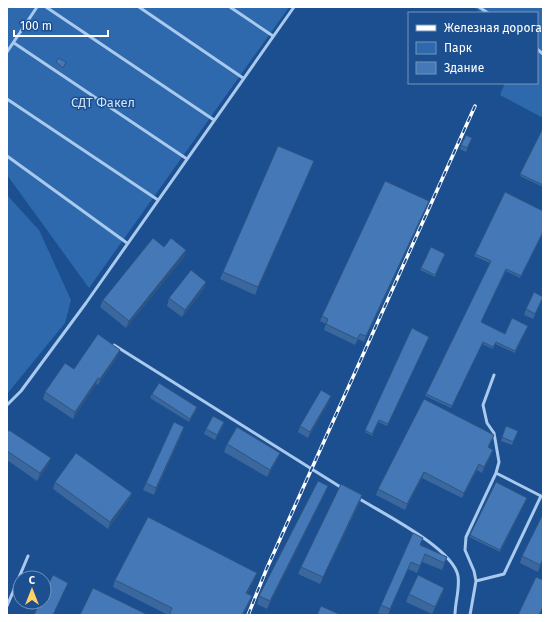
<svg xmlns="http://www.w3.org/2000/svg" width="550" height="622" font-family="'Fira Sans',sans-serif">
<rect width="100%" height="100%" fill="#1b4f8f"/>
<path fill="#2e69ad" d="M7,7h282l-200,281 -82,-113z
M473,7h70v111l-43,-23 5,-12h32v-70h-55z
M7,195l32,35 32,70 -6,23 -58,71z"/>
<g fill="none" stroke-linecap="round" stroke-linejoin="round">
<path stroke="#a9c9ee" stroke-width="3" d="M46,7l168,113
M139,7l104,71
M230,7l43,29
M479,7l9,6
M14,43l173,116
M537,49l6,5
M7,52l30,-45
M7,99l151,101
M7,156l120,87
M114,345l228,143
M7,405l14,-14 65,-88 208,-296
M358,498c24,15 95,50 100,78 2,13 -3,26 -3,39
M476,581l28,-7 37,-78 -45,-23
M7,606l21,-50
M470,615l6,-34 -2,-10 -9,-21 1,-13 30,-64 3,-11 -5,-29 -7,-10 -4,-18 11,-30"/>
<g stroke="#fff" stroke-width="3.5">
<path id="rail" d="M248,615l19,-47 208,-462"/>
</g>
<use href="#rail" stroke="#1b4f8f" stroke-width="2" stroke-dasharray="6" stroke-linecap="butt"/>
</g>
<path fill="#3a679d" d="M56,62l9,4 -3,5 -8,-5z
M543,128v59l-23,-11z
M472,138l-6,14 -6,-3 1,-4z
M311,168l-56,127 -35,-16 3,-7z
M429,201l-2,6 -63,135 -6,-3 -3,6 -31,-15 2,-6 -6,-3 2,-5z
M543,232l-23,46 -14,-7 -25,51 24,12 23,-8 -13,27 -20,-9 -2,5 -11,-5 -31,64 -26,-12 65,-133 -16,-7 1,-2z
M164,247l22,3 -2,7 -58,71 -26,-21 3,-7z
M431,247l14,7 -10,23 -15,-7z
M206,282l-2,7 -22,28 -15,-11 2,-8z
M541,302l-8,17 -9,-4 2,-6z
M412,328l17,9 -42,89 -9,-4 -6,14 -7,-4z
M118,356l-20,29 -2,-1 -23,35 -30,-20 2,-7 29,-23z
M152,394l44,17 -7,11 -39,-24z
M329,402l-21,36 -10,-6 2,-6z
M224,422l-2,6 -7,12 -11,-6 2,-5z
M506,426l12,5 -6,14 -11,-4z
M7,433l44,25 -3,7 -11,16 -30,-21z
M182,434l-28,61 -11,-5 3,-7z
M494,435l-5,12 2,8 -9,18 -5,-3 -15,28 -40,-20 -17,32 -29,-15 2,-6z
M227,444l50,16 -10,17 -43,-25z
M55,482l77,11 -3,7 -21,29 -55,-40z
M328,486l-3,7 -58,116 -10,-5 2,-8z
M526,500l-26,52 -31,-15 1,-2z
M360,502l-40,82 -22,-10 3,-7z
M420,545l27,12 -5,13 -20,-8 -5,11 -9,-4 -20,46h-4l-6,-2 3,-8z
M522,556l21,5 -5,11 -18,-9z
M115,580h139l-7,14 5,2 -3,7 -6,12h-75l-55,-28z
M444,588l-2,7 -10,19 -26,-12 3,-8z"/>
<path fill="#305480" d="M314,161l-3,7 -56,127 3,-8z
M429,201l-2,6 -63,135 2,-6z
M186,250l-2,7 -58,71 3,-7z
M206,282l-2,7 -22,28 3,-7z
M120,350l-2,6 -20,29 2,-6z
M98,378l-2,6 -23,35 2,-7z
M331,396l-2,6 -21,36 2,-6z
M197,407l-1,4 -7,11 1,-3z
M224,422l-2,6 -7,12 2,-5z
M184,427l-2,7 -28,61 2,-7z
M493,450l-2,5 -9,18 2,-6z
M280,453l-3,7 -10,17 3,-7z
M51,458l-3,7 -11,16 3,-8z
M479,464l-2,6 -15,28 2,-5z
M424,472l-2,6 -17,32 2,-6z
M328,486l-3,7 -58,116 3,-8z
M132,493l-3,7 -21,29 2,-7z
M362,495l-2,7 -40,82 3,-7z
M543,559v2l-5,11 2,-7z
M411,562l-3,7 -20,46 2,-6z
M257,573l-3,7 -10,21 2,-8z
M444,588l-2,7 -10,19 3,-7z
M252,596l-3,7 -6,12h-1z"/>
<path fill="#4478b7" stroke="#305480" d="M58,58l8,4 -3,6 -7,-6z
M543,128v57l-23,-11z
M466,135l6,3 -5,10 -6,-3z
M278,146l36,15 -56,126 -35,-15z
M385,181l44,20 -63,135 -6,-2 -3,5 -31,-15 2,-5 -6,-3z
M505,192l38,19v21l-22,44 -15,-7 -25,53 24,12 7,-16 16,8 -13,25 -19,-9 -3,5 -10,-5 -31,64 -26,-12 65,-133 -16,-7z
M153,238l11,9 7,-9 15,12 -57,71 -26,-21z
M431,247l14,7 -10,21 -14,-7z
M191,270l15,12 -21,28 -16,-12z
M534,292l9,5 -8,17 -9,-5z
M412,328l17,9 -41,87 -9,-4 -7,14 -7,-4z
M98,334l22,16 -20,29 -2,-1 -23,34 -30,-20 20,-29 9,6z
M159,383l38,24 -7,12 -38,-25z
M321,390l10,6 -21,36 -10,-6z
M424,399l70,36 -6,12 5,3 -9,17 -5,-3 -15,29 -40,-21 -17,32 -29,-15z
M213,416l11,6 -7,13 -11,-6z
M174,422l10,5 -28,61 -10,-5z
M506,426l12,5 -5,11 -11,-5z
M237,427l43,26 -10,17 -43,-26z
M9,430l42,28 -11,15 -33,-22v-18z
M76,453l56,40 -22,29 -55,-40z
M318,481l10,5 -58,115 -11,-5z
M496,482l31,16 -27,52 -30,-15z
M341,484l21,11 -39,82 -22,-10z
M543,514v45l-3,6 -18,-9z
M148,517l109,56 -11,20 6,3 -10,19h-73l3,-7 -57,-28z
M413,533l10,5 -3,7 27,12 -3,6 -19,-9 -5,12 -9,-4 -21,47 -9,-4z
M53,575l15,8 -15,32h-19l6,-13h4v-9z
M418,575l26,13 -9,19 -26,-13z
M536,577l7,3v27l-4,8h-21z
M93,588l53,26 1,1h-67z
M321,606l20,9h-24z"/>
<g text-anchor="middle" stroke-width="3" stroke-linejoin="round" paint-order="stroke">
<g font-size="13" fill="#cfe3fa" stroke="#1b4f8f">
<text x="103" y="107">СДТ Факел</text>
</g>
</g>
<rect width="550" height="622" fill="none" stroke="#ffffff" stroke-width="16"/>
<rect x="408" y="12" width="130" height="72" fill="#1b4f8f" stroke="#7695bc"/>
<rect x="416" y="25" width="20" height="6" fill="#ffffff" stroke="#7695bc"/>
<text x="444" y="32" font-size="12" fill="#ffffff">Железная дорога</text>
<rect x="416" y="42" width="20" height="12" fill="#2e69ad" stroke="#7695bc"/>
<text x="444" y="52" font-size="12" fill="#ffffff">Парк</text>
<rect x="416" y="62" width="20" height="12" fill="#4478b7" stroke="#7695bc"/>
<text x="444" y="72" font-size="12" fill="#ffffff">Здание</text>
<g transform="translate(32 590)"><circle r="19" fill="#1b4f8f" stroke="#7695bc"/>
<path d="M0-3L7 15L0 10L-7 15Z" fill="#ffd166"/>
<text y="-6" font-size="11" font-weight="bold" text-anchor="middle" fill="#ffffff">С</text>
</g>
<path d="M14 30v6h94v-6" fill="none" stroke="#ffffff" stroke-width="2"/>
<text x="20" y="30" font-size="12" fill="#ffffff" stroke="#1b4f8f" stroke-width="3" paint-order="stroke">100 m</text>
</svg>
